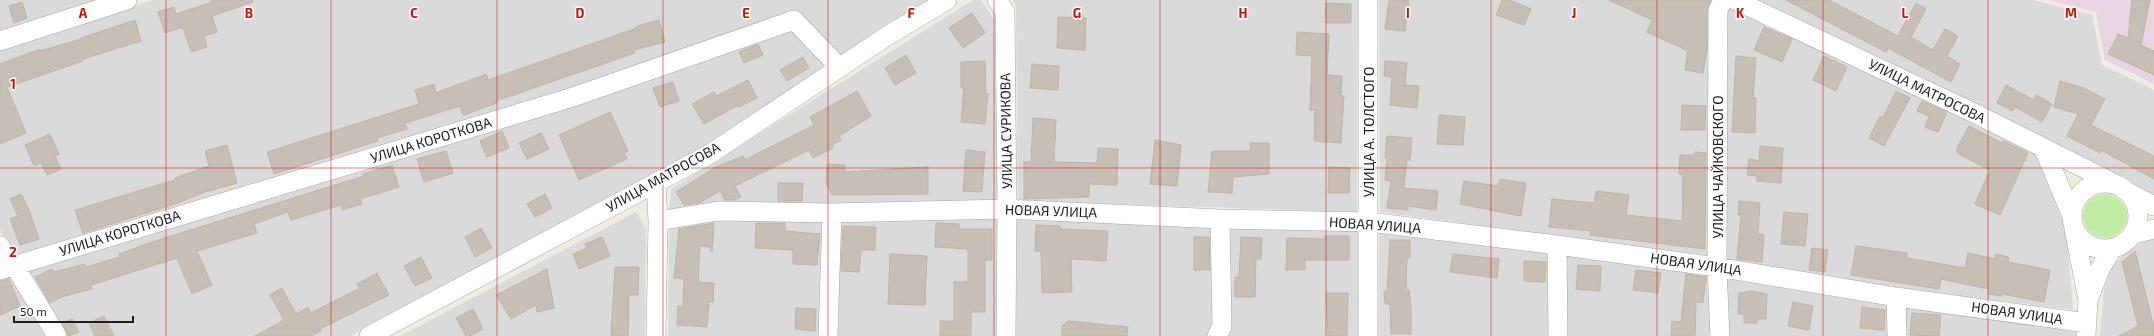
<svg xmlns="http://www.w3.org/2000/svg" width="2154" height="336" font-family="'Exo 2',sans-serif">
<rect width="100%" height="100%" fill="#efece2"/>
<path fill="#dbdada" d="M0,0h102l-102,33z
M153,0h778l-91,59 -42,-46 -229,78 -557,167 -12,-29v-180z
M973,0h8l13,19 4,182 -329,14 2,-26z
M1013,0h345l-1,212 -339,-11 -2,-195z
M1379,0h338l-6,257 -331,-45z
M1749,0h284l59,15 10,50 52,25v110z
M1731,6l308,147 28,82 6,75 -175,-22 -173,-29 1,-245z
M793,29l37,38 -126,81 -353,188h-286l-39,-68z
M636,212l10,17 -1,107h-245z
M718,215l109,5 -4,116h-155l1,-112z
M999,217l-2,119h-162l4,-115z
M1017,218l199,6 1,101 -6,11h-195z
M1230,229l132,2 -2,105h-137z
M1379,232l171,20 1,84h-173z
M2154,239v97h-54l4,-47 8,-22 13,-15 20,-11z
M1566,255l145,19 1,62h-145z
M10,271l38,65h-48v-61z
M1726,279l165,27 1,30h-163z
M1904,306l175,23v7h-175z"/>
<path fill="#e8d4e3" d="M2049,0h105v84l-49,-24 -9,-48z"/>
<path fill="#c2eba6" d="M2083 216a22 22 0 1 1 44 0a22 22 0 1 1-44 0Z"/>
<path fill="#c7beb5" stroke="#c1b3a4" d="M211,0h41l1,2 -41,14 5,16 -13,4 3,11 -16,5 -8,-25 -18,6 -7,-21 16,-5 2,7 36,-12z
M1389,0h20l-4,31 -20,-2z
M1502,0h8l21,9 -7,16 -28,-10z
M1609,0h102l-4,10v38l-4,25 -18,-3 3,-19 -41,-19 5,-12z
M1786,0h43l69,36 18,-33 10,6 -15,28 22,13 12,-21 13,7 -11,20 13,8 -9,18 -63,-34 -2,4z
M2132,0h18l-9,45 13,6v24l-46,-21 10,-20 10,4z
M22,2l5,16 -13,5 -5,-17z
M1326,3l25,1v19h-25z
M972,13l13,20 -22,15 -14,-20z
M1058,17l28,1 -1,32 -28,-2z
M135,20l6,21 -58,18v2l-76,26 19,46 -26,11v-80l40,-15v2l41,-12v-1z
M659,20l6,22 -31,8 1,3 -139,48 1,2 -34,12 -3,-9 -55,17 2,6 -30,9 1,3 -104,33 -7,-22 152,-48 -4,-14 19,-6 2,9 50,-19 2,6 149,-52v-2z
M1764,27l28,12 -10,23 -28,-12z
M1297,32l32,2 -2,41 15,1 -1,20h3l-3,47 -27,-2 1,-31h-5l2,-54 -16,-1z
M758,44l5,11 -19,8 -5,-11z
M906,55l10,18 -21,12 -10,-17z
M1736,56l20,2 -3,40h3l-1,35 -23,-1z
M1824,56l23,11 -11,24 -23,-11z
M803,57l6,11 -22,13 -7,-11z
M985,61l1,33h2l-3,30 -24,-2 3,-34h-3v-26z
M1385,61l22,2 -2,22 14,1 -2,22 -27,-3 2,-28 -8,-1z
M1032,64l27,2 -1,24 -28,-2z
M748,80l9,18 -18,9 -1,-2 -34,19 -12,-20 22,-12 2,4z
M2060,81l24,7 21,11 -14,26 63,31v23l-53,-29 -1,3 -33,-17 11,-22 -24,-7z
M673,82l6,19 -19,6 -7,-19z
M2006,85l28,15 2,-5 16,9 -10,18 -27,-15 -2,4 -16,-8z
M857,91l14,25 -32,20 2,4 -9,5 1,3 -20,10 -4,-8 -74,36 6,11 -7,3h-9l-5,-9 -21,12 -15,2 -8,-13 37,-23v-1l30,-12 2,4 69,-35 -4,-8z
M1896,91l14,7 -26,48 -15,-8 11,-22 3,2z
M1922,101l25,11 -9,20 -13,-5 4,-11 -12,-5z
M1682,105l24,1 -1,24h-24z
M610,112l18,39 -4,2 3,6 -48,21 -20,-45z
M1439,115l26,2 -2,28 -26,-1z
M1033,118l23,2 -2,42 43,1 1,-15 20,1 -1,36 -28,-1v13l-65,2v-37h7z
M1969,126l33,17 1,-2 25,12 -28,62 -25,-11 15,-34 -33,-17v-5z
M502,131l7,17 -22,9 -7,-16z
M541,133l8,16 -22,10 -8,-16z
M50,134l9,20 -4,2 6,13 -14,6 -6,-12 -7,3 -9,-21z
M1387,136l25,2 -2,22h-3l-3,28 34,3 -2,19 -28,-4v4l-21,-2 4,-27 -6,-1 2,-22h-2z
M1155,140l26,5 -4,41 -27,-2z
M1250,143h19v31l-36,3 -1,16 -24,-1 4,-41h39z
M227,145l10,38 -32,9 -27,11 -95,30 -8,-23 100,-30v-2l34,-12 -4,-15z
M1760,146l23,2 -2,35 -24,-2v-5l-10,-1 2,-16 10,2z
M966,150l19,2 -3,40 -19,-1z
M446,151l7,22 -29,9 -7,-23z
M1695,152l11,1 -1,96 -115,-14 1,-4 -42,-4 3,-28 42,4 2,-12 33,4 -3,20 56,6 1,-46 -4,-1 1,-19h15z
M827,164l18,1v7l83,-5v27l-96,1 -6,-12z
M392,165l7,22 -39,12 2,5 -20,6 -1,-5 -50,15 -3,-8 -34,12 3,9 -60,18 15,34 -20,9 -15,-36 -86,27 1,4 -31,8 -11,6 -15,-26 17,-8 2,3 31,-8 1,3 34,-10 -1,-3 33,-12 212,-66 -1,-2z
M1329,167l21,1 -1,25h-21z
M1500,179l26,4 -5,33 -61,-12 4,-23 34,5z
M778,183h25l-1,18h-24z
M21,194l8,16 10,29 -19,6 -10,-26 8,-3 -8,-17z
M545,194l7,14 -17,9 -8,-13z
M1739,201l21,2 -2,31 6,1 -2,27 -25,-3 4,-44h-3z
M1784,212l24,2 -3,32 -24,-2z
M714,223l-2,29 -3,-5 -9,-1 -2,36 16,1 -1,19h-4l-2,25 -30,-2 1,-19h5l1,-27 -10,-1 5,-49z
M756,223h29v8l35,3 -3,31 -24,-1v-14l-38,-2z
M936,223l23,1v5h33v31h-7v52h-14v24h-31v-15h14v-39h14v-33l-33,-2z
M1036,225l24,1v3l48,2 -2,30 -35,-2 1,33 -30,1 -1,-41 -6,-1z
M843,226l33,1 -1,23h-14l-2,22 -18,-1z
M481,228l11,20 -17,9 -10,-20z
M1325,236h24v24h-44v10h-19l1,-32 38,1z
M602,237l8,19 -31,13 -6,-15 14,-6 -2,-4z
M1194,237h15l1,33h-16z
M1241,237l21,1 -1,21h-5l-1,38h-20v-20h4z
M1390,240h20v18h-3l-1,32h3l2,17v27h-20l-1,-30h-5l-1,-13h3z
M1856,246l51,7v5l58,10 3,-15 27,6 1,-5 13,3 -1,5 42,8 -6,32 -42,-8v2l-14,-2 1,-5 -48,-10 -2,10 -88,-14z
M1812,248l16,2 -3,22 -16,-2z
M2135,251l19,77v8h-35l19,-10 -16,-64z
M890,254l37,2 -2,49 -37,-1z
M1453,254l46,5 -2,19 -47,-6z
M421,257l11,21 -17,8 -11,-20z
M1524,261l22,1 -1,20 -21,-1z
M1578,265l23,1 -1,25 -24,-2z
M615,267h24l-1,28h-9l-1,41h-17z
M547,269l7,39 -17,4 -1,-7 -25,14 -15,-24z
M1636,270l25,3 -3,20 -25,-3z
M377,273l12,22 -69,34 1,2 -10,5h-56l29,-16 -14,-25 12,-7 14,26 12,-7 3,6 49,-25 -3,-4z
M1686,274l20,3 -3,26 -7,-1 -1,34h-24l1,-15 9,1z
M9,279l11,27 -20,9v-34z
M1752,291l15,3 -1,25h-9v4h-13v-9h-6l1,-21z
M1326,293h22l-1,43h-19z
M1793,302l20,4 -4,24 -21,-4z
M1862,307l23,3 -1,20 -24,-2z
M796,308l20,1 -1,22 -20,-2z
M473,309l10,20 -13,7h-4l-10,-18z
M1912,313l29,2 -2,21 -29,-1z
M104,316l10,20h-19l-6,-13z
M72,319l7,13 -11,4 -6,-13z
M1068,321l60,6 -1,9h-65v-10z"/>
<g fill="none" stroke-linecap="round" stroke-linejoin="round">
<g stroke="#a4a4a4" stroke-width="20">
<path id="minor" d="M997,0l8,12 2,197 -1,127
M1368,0v336
M1735,0l239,113 143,72
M0,41l127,-41
M2044,149l28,67
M656,182l2,39 -2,115
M2072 216a33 33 0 1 1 66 0a33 33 0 1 1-66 0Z
M2127,192l27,14
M658,221l60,-10 114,2 175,-4 213,10 149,3 188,23 160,22 179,30 191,26
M2074,229l14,71 -2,36
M2133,234l21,-5
M1557,245l1,91
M0,246l9,20
M14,265l43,71
M0,270l570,-172 224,-78 46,48
M1896,297l1,39
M2088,300l13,-33 12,-19
M369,336l341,-182 177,-118 60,-36
M828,336l4,-123
M1217,336l5,-10 -2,-107
M1720,336l-3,-69 1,-257 5,-10"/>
</g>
<use href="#minor" stroke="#fff" stroke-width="19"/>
</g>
<path fill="none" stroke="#ca1000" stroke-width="1" stroke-opacity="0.55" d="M166,0v336M331,0v336M497,0v336M663,0v336M828,0v336M994,0v336M1160,0v336M1326,0v336M1491,0v336M1657,0v336M1823,0v336M1988,0v336M0,168h2154"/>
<g text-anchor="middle" stroke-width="3" stroke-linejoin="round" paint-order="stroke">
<g font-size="14" fill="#1d1d1d" stroke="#fff">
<text transform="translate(1927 91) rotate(26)" y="5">УЛИЦА МАТРОСОВА</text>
<text transform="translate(1006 131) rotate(-91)" y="5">УЛИЦА СУРИКОВА</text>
<text transform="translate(1369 132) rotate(-90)" y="5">УЛИЦА А. ТОЛСТОГО</text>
<text transform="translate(431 140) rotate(-17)" y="5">УЛИЦА КОРОТКОВА</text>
<text transform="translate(1718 167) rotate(-90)" y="5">УЛИЦА ЧАЙКОВСКОГО</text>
<text transform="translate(663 177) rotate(-29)" y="5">УЛИЦА МАТРОСОВА</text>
<text transform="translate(1051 211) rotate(2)" y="5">НОВАЯ УЛИЦА</text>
<text transform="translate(1375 225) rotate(4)" y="5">НОВАЯ УЛИЦА</text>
<text transform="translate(120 233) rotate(-17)" y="5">УЛИЦА КОРОТКОВА</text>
<text transform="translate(1696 264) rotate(8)" y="5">НОВАЯ УЛИЦА</text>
<text transform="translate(2017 313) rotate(8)" y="5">НОВАЯ УЛИЦА</text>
</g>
</g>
<g font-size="13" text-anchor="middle" font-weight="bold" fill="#ca1000" stroke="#fff" stroke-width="3" stroke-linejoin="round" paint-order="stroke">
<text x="83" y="18">A</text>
<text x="249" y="18">B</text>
<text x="414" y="18">C</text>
<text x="580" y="18">D</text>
<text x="746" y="18">E</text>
<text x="911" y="18">F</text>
<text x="1077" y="18">G</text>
<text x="1243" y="18">H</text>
<text x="1408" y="18">I</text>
<text x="1574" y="18">J</text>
<text x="1740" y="18">K</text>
<text x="1905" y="18">L</text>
<text x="2071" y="18">M</text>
<text x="13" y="89">1</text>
<text x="13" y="257">2</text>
</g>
<path d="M14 316v6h119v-6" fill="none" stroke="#1d1d1d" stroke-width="2"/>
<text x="20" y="316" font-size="12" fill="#1d1d1d" stroke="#ffffff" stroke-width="3" paint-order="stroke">50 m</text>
</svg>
